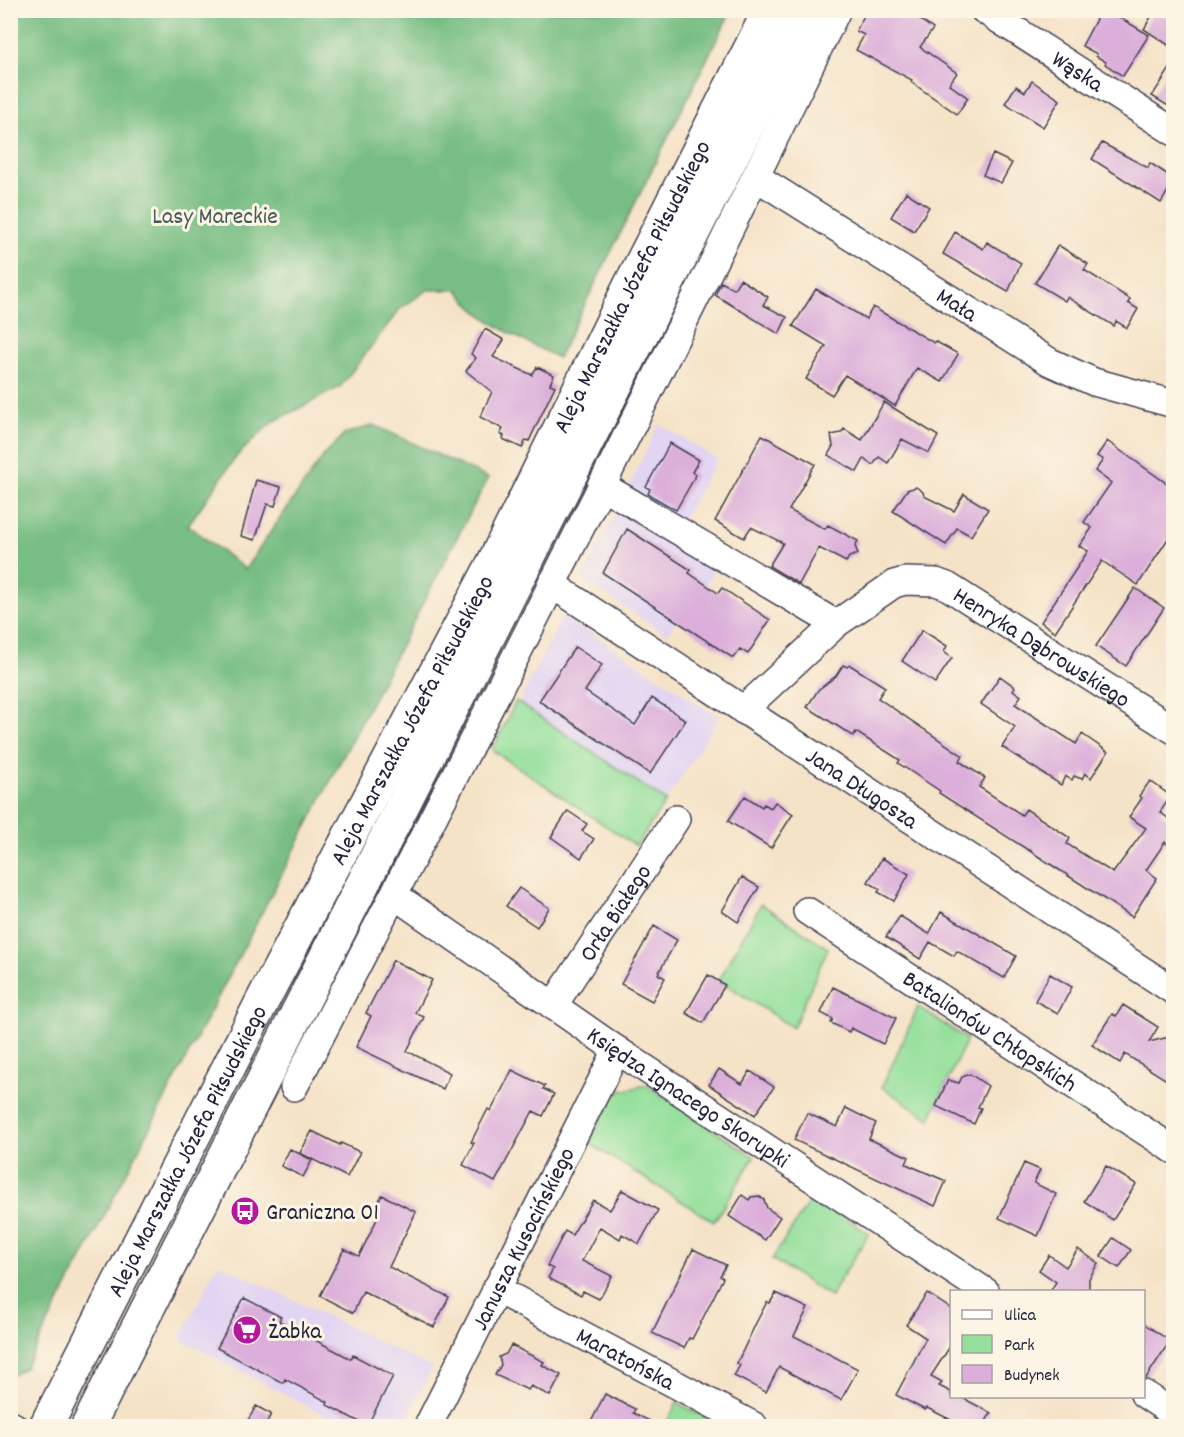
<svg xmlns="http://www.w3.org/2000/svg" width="1184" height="1437" font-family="Dekko,sans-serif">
<rect width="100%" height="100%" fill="#fcf5e5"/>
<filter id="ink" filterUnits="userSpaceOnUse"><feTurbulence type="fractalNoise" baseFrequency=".0167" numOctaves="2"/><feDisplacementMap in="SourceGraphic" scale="12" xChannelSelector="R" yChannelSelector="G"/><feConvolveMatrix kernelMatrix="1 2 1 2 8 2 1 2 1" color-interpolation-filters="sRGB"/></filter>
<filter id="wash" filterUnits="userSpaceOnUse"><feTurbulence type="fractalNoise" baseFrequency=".008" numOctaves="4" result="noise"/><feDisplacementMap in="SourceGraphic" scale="24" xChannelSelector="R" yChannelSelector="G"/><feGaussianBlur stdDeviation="1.35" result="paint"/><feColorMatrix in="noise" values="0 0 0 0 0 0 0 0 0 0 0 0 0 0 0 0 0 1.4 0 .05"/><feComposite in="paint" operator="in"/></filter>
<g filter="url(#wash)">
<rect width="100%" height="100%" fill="#f5e3c8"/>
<path fill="#e2d4f3" d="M659,424l58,35 -37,65 -54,-32z
M619,506l98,60 -24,38 -5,-3 -21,34 -85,-56z
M563,615l156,102 -53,84 -147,-98z
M218,1263l214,105 -28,58h-59l-165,-87z"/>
<path fill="#95e09c" stroke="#5c816c" stroke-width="1.5" d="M516,701l150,100 -30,45 -144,-96z
M761,904l67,44 -35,80 -74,-48z
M918,1007l49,32 -37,80 -48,-32z
M646,1085l108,72 -40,65 -125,-79 25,-50z
M813,1196l56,38 -33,52 -5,11 -59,-38z
M677,1403l45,23h-57z"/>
<path fill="#78be84" stroke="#4d7060" stroke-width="1.5" d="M11,10l720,1 -173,347c-34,-18 -78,-35 -100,-68h-31l-27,19 -60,78 -69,36 -34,33 -49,69 57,44 79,-114 21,-21 29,-9 114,53 -463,890 -14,8z"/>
<g id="blocks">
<path fill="#dbafda" d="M867,10h39l27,19 -13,18 37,26 -8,11 19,14 -11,16 -46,-32 1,-2 -56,-30 8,-15 -8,-4z
M1101,10h6l42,25 -26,41 -18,-12 1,-2 -10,-6 1,-2 -15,-8z
M1155,10h18v38l-29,-19z
M1173,64v45l-21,-13z
M1032,81l28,19 -17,27 -38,-24 11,-17 9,6z
M1102,143l46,25 2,-5 23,15v4l-12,21 -69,-44z
M993,154l19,9 -11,20 -18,-8z
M906,192l23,15 -15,24 -23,-14z
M955,232l28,17 4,-7 34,21 -13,29 -65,-38z
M1058,245l30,19 -4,6 46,29 -2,4 10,6 -11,19 -11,-7 -2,5 -47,-29 -2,4 -30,-18z
M740,279l28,18 -5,8 24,12 -8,17 -64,-39 6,-13 13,7z
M816,289l50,30 7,-12 61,36 1,-2 23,13 -16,28 -25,-14 -22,38 -50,-31 -13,20 -26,-16 20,-33 -33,-20z
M485,329l19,11 -11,17 39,18 5,-8 17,8 -4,9 5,2 -26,55 -3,-1 -4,8 -19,-9 1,-3 -4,-2 3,-5 -23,-12 12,-25 -26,-21 10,-13 -5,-4z
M884,402l54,34 -9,17 -27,-14 -14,24 -9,-6 -6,8 -9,-6 -7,13 -29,-17 5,-9 -2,-11 10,-2 3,-4 18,11z
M762,435l53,29 -26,46 36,19 3,-4 30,16 -3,5 3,8 -9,3 -3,5 -27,-14 -20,36 -30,-18 14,-23 -32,-16 -7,11 -29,-17z
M1107,441l66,47v43l-35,54 -36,-24 -47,71 -14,-10 47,-71 -9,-5 13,-18 -8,-6 27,-39 -16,-12 8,-11 -6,-4z
M670,443l29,17 -7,12 4,3 -20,35 -28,-16 2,-5 -4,-2z
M256,480l25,7 -6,19 -8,-2 -12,36 -14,-4z
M916,487l7,5 1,4 30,15 10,-17 24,15 -17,27 -14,-8 -11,17 -53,-34 14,-21z
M627,529l64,41 -2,3 29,20 4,-5 48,32 -22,34 -8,-5 -7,9 -130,-85z
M1135,588l29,20 -38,58 -30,-20z
M922,630l25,16 -3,6 8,6 -17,25 -33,-22z
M575,647l27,18 -17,26 50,34 17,-27 34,22 -36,54 -111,-73z
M843,665l4,2 3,-2 35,22 -7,11 85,58 -4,5 26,17 -6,9 43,28 4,-6 44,29 -3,6 46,29 33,-45 -17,-11 13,-19 -3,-2 11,-15 21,15 -11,16 13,10v26l-8,-6 -19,28 11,8 -25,39 -102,-66 1,-1h-3l-89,-57 1,-2 -42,-28 2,-3 -44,-28 -3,4 -46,-29 11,-17 18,-14z
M1000,676l15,11 -2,3 8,6 -6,8 61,40 6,-10 26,18 -17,26 -6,-5 -3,6 -8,-3 -2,4 -7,-4 -4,9 -59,-38 13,-20 -34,-23z
M745,796l17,11 2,-3 7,4 4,-6 18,12 -22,34 -43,-27z
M568,811l19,13 -5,7 12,8 -13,19 -30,-21z
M882,858l27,16 -15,27 -16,-9 2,-3 -12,-7z
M742,877l17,10 -21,35 -16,-11z
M519,888l30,20 -12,19 -31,-21z
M941,912l75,44 -12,22 -47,-27 -3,5 -24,-14 -10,17 -34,-22 14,-21 29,18z
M654,926l23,14 -19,34 7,4 -13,23 -31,-17z
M393,960l39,20 -17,33 9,4 -17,34 43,22 -7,16 -87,-42 15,-31 -5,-3z
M1050,974l22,13 -14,26 -23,-12z
M708,975l17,10 -22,38 -17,-10z
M833,987l63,31 -13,26 -32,-16 -2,4 -18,-9 2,-4 -12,-6z
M1123,1005l35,22 -9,15 24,-6v48l-48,-30 -5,9 -28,-18 20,-31 4,2z
M719,1069l23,15 8,-13 24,16 -19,28 -46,-30z
M512,1070l33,16 -2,3 11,5 -11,22 -10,-5 -38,71 -32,-17 11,-22 -3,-1 17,-33 3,2z
M970,1074l18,12 -10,21 3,1 -7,16 -38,-18 12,-26 11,3 3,-6z
M846,1108l30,15 -7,16 40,18 -3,7 40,17 -11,25 -141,-66 13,-27 30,14z
M312,1131l28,14 1,-2 19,9 -13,25 -47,-24z
M290,1149l22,11 -9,17 -22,-11z
M1024,1163l16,7 -6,13 22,11 -18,42 -39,-18z
M1106,1166l30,18 -23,36 -29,-19z
M622,1190l36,20 -19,34 -17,-10 -2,5 -20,-12 -18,34 30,15 -13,23 -16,-8 -2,4 -33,-17 5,-9 -6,-3 18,-35 7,4 21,-35 17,10z
M382,1195l34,17 -27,55 60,30 -15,30 -71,-35 -10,21 -33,-17 24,-47 15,7 19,-39 -6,-3z
M742,1195l7,5 2,-3 8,-1 5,4 3,8 13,9 -15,23 -36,-24z
M1113,1238l18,12 -12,18 -18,-12z
M693,1249l33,16 -6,11 3,2 -21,42 -10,19 -3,-1 -5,10 -32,-15z
M1078,1249l20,14 -9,16v9l-7,4h-32l6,-10 -17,-12 10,-15 17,12z
M776,1293l32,15 -14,28 64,33 -17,31 -62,-33 -13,25 -32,-16 6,-11 -3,-2 20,-42 10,-19 3,1z
M927,1293l24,16v36l-20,31 11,6 -3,4 12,6v4h8l32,17 -8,13h-20l-36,-18 -2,2 -29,-15 30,-57 -20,-13z
M244,1298l37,19 -2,4 72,38 2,-4 40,21 -26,50 -40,-21 1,-3 -43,-23 -2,4 -66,-35z
M1143,1323l27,18 -24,37h-3z
M511,1345l33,17 -2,3 19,10 -11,21 -19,-10 -3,4 -33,-15 6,-10 -2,-8 7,-3z
M605,1394l30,15 -2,4 27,13h-71z
M256,1406l15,8 -6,12h-20z"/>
</g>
</g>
<g filter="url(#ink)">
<use href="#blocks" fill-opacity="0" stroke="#423f50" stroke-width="1.5"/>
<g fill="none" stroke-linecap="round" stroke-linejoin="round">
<g stroke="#423f50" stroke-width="30">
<g id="street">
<path id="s1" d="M984,10l190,122"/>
<path id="s2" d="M756,177l294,185 44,20 80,22"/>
<path d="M601,485l235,139"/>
<path id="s3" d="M551,584l623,407"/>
<path id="s4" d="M743,710l93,-86 58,-40 11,-3 31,1 11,4 227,144"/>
<path id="s5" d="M394,895l223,155 369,242"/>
<path id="s6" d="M807,911l367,239"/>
<path id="s7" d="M553,1006l123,-187"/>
<path d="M294,1087c186,-357 367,-715 543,-1077"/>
<path id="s8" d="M496,1289l258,137"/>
<path d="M1144,1394l30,20"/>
<path d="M10,1425l3,1"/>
<path id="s9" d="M428,1426l189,-376"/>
</g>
</g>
<g stroke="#423f50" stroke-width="36">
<g id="secondary">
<path id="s10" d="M46,1426l220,-432 226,-428 138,-280 140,-276"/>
<path d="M88,1426l718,-1416"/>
</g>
</g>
<use href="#street" stroke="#fff" stroke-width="27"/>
<use href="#secondary" stroke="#fff" stroke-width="33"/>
</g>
</g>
<defs>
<g id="bus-disc" transform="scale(1.5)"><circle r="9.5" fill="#b5179e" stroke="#fcf5e5"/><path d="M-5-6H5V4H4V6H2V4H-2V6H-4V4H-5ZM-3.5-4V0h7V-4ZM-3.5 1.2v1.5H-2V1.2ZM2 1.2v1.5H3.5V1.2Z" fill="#fff"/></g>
<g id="supermarket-disc" transform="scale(1.5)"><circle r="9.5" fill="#b5179e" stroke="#fcf5e5"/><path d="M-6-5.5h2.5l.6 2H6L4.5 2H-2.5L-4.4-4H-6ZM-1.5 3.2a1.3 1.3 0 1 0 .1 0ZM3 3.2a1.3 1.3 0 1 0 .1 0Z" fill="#fff"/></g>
</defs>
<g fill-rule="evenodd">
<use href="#bus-disc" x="245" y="1211"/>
<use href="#supermarket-disc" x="247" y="1330"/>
</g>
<g text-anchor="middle" stroke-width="6" stroke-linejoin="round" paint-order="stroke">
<g font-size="24" fill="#22223b" stroke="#fcf5e5">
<text dy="8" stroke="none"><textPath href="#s1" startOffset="112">Wąska</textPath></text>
<text dy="8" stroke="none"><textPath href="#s10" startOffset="1281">Aleja Marszałka Józefa Piłsudskiego</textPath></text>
<text dy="8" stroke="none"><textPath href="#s2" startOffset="238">Mała</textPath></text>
<text dy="8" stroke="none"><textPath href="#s4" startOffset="364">Henryka Dąbrowskiego</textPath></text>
<text dy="8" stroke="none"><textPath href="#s10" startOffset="795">Aleja Marszałka Józefa Piłsudskiego</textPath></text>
<text dy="8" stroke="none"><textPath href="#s3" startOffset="372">Jana Długosza</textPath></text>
<text dy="8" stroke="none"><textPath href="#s7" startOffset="112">Orła Białego</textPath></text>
<text dy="8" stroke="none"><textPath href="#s6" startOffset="219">Batalionów Chłopskich</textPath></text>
<text dy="8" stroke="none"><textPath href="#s5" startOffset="357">Księdza Ignacego Skorupki</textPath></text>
<text dy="8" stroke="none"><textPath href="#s10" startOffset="309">Aleja Marszałka Józefa Piłsudskiego</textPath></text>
<text dy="8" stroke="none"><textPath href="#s9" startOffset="210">Janusza Kusocińskiego</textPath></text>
<text dy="8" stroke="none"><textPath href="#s8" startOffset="147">Maratońska</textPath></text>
</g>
<g font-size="24" fill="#445b58" stroke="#fcf5e5">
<text x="215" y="223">Lasy Mareckie</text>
</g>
<g font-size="24" fill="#22223b" stroke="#fcf5e5" text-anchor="start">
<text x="266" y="1219">Graniczna 01</text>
<text x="268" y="1338">Żabka</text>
</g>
</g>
<rect width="1184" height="1437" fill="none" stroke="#fcf5e5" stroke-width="36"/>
<rect x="950" y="1290" width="195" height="108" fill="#fcf5e5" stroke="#a5a1a1" stroke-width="1.5"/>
<rect x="962" y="1310" width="30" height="9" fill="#ffffff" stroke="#a5a1a1" stroke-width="1.5"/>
<text x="1004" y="1320" font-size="18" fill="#22223b">Ulica</text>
<rect x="962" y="1335" width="30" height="18" fill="#95e09c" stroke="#a5a1a1" stroke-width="1.5"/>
<text x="1004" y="1350" font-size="18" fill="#22223b">Park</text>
<rect x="962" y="1365" width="30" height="18" fill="#dbafda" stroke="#a5a1a1" stroke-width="1.5"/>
<text x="1004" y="1380" font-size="18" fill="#22223b">Budynek</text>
</svg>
